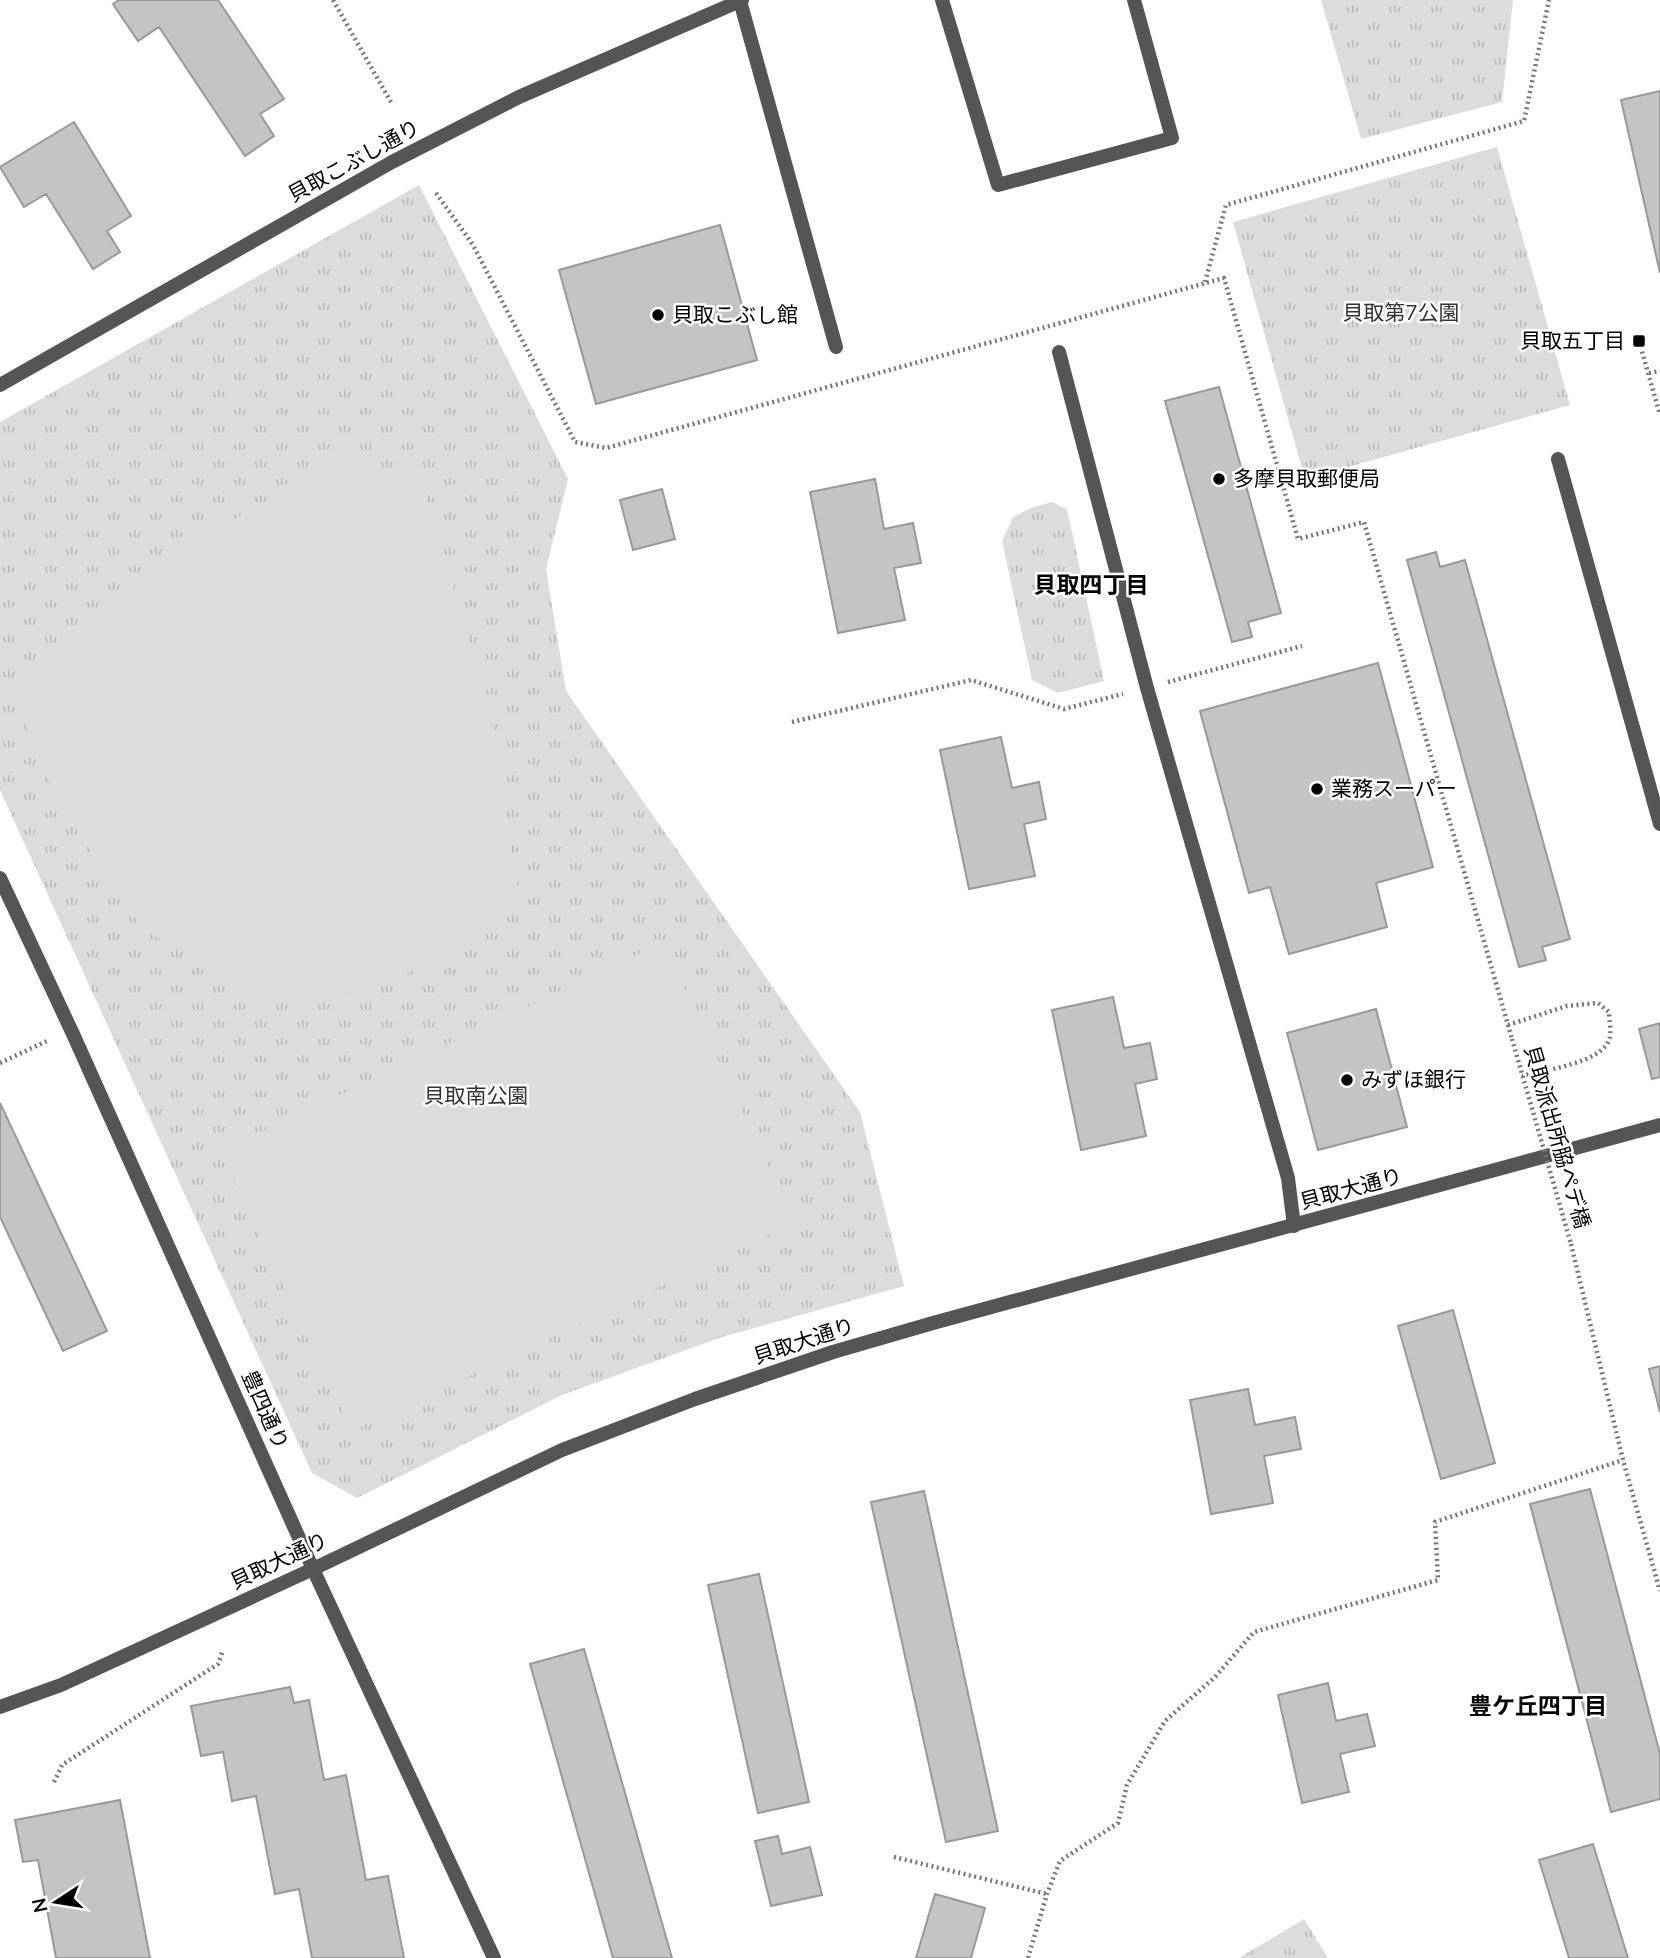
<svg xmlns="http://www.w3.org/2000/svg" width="1660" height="1958" font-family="Mulish,'Noto Sans JP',sans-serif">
<defs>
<pattern id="grass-tufts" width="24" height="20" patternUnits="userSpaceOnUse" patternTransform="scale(1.75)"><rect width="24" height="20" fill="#dcdcdc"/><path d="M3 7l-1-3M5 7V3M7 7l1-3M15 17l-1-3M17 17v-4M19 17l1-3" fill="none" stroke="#bbb"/></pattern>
</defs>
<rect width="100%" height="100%" fill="#fff"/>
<path fill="url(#grass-tufts)" d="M1321,0h192l-11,102 -141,37z
M1497,147l73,258 -265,74 -72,-257z
M419,185l149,294 -22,90 20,122 294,421 44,174 -182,51 -160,58 -205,103 -45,-25 -312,-683v-368z
M1052,502l15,7 37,172 -46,12 -26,-13 -30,-139 11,-24 18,-9z
M1304,1919l24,39h-89z"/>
<path fill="#dcdcdc" d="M347,455l73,26 69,221 30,194 -49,48 -98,46 -105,8 -125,-69 -80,-122 -54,-122 188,-144z
M663,943l132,280 -443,208 -132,-280z"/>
<path fill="#c4c4c4" stroke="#999" stroke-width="2" d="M119,0h99l66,99 -24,15 14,22 -29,20 -86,-129 -21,14 -25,-37z
M1660,91v182l-39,-173z
M74,122l57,94 -24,15 13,21 -27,17 -47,-75 -22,13 -24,-40z
M720,225l37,135 -161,44 -37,-134z
M1219,387l62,226 -33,9 4,15 -20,5 -67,-241z
M875,479l9,50 29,-6 8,40 -27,5 11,52 -67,13 -28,-141z
M662,489l13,50 -42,11 -13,-50z
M1436,552l4,15 25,-7 105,379 -28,8 4,13 -27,7 -112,-407z
M1378,663l55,204 -57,16 11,44 -98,27 -19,-67 -21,6 -49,-182z
M1001,737l11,51 27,-6 7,37 -22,5 11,52 -66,13 -29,-139z
M1113,997l11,51 26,-5 7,36 -22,5 11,52 -65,14 -29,-140z
M1376,1009l31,118 -89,23 -31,-117z
M1660,1023v54l-8,2 -13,-50z
M0,1103l107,228 -44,20 -63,-134z
M1453,1310l42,153 -54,16 -43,-153z
M1660,1366v46l-11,-43z
M1248,1389l7,36 40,-8 6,32 -37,7 9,47 -62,11 -21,-114z
M1590,1489l70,265v45l-49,13 -81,-308z
M924,1491l74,340 -52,11 -75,-340z
M759,1574l50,228 -51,11 -50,-228z
M584,1649l88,309h-59l-83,-294z
M1328,1683l8,38 31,-7 8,32 -35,8 9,38 -47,11 -24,-108z
M290,1687l4,16 15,-3 15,80 22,-5 20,105 22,-4 16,82h-92l-13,-69 -24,5 -19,-98 -24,5 -9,-49 -22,4 -10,-50z
M120,1800l30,158h-94l-18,-98 -15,2 -8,-42z
M778,1836l4,18 28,-7 12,48 -51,11 -16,-65z
M1593,1844l35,114h-59l-30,-98z
M935,1894l50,14 -14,50h-55z"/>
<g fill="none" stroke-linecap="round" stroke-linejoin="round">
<path stroke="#777" stroke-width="4.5" stroke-dasharray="2 3.5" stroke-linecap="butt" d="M333,0l59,104
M436,193l37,52 102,197 31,6 618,-170 74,261 66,-17 148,517
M1205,282l21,-77 298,-84 25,-121
M1639,341l21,74
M1649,373l11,-2
M1168,682l134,-36
M792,722l179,-42 93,29 59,-15
M1508,1025l59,-19 31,-3 11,9c0,8 3,21 0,28 -8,23 -65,30 -87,36
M0,1063l47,-22
M1571,1244l52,216 37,131
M54,1782l8,-17 156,-101 5,-14
M894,1857l153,37
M1028,1958l19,-64 13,-33 58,-38 9,-38 38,-64 50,-44 39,-45 184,-52 -3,-58 188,-62"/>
<path stroke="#555" stroke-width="14" d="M942,0l56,185 174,-47 -38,-138
M740,1l96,346
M1059,352l88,336 141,490 6,48
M1558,459l102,365"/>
<path stroke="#555" stroke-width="14" d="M0,385l392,-223 127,-65 223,-97
M0,878l73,156 240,535 181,389
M0,1707l61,-22 252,-116 249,-119 133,-51 138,-47 100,-29 727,-198"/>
<path stroke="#777" stroke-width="4.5" stroke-dasharray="2 3.5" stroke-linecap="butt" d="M1512,1039l59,205"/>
</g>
<g fill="#000" stroke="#fff" stroke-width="2.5">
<circle cx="658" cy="315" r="7"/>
<rect x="1632" y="334" width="14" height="14" rx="3.5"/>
<circle cx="1219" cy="479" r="7"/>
<circle cx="1317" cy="789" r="7"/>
<circle cx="1347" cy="1080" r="7"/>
</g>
<g text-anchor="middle" stroke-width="5" stroke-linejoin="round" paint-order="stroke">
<g font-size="21" fill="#000" stroke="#fff">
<text transform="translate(354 161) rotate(-29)" y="7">貝取こぶし通り</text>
<text transform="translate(1557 1137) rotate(74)" y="7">貝取派出所脇ペデ橋</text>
<text transform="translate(1351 1189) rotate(-15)" y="7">貝取大通り</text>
<text transform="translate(804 1341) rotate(-18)" y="7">貝取大通り</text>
<text transform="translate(265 1410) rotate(66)" y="7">豊四通り</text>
<text transform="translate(279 1561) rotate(-25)" y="7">貝取大通り</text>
</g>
<g font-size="21" fill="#333" stroke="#fff">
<text x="1401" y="320">貝取第7公園</text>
<text x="476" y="1103">貝取南公園</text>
</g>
<g font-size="21" fill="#000" stroke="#fff" text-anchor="start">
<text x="672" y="322">貝取こぶし館</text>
<text x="1625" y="348" text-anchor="end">貝取五丁目</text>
<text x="1233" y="486">多摩貝取郵便局</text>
<text x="1331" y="796">業務スーパー</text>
<text x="1361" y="1087">みずほ銀行</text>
</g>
<g font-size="23" font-weight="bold" fill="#000" stroke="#fff">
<text x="1091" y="593">貝取四丁目</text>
<text x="1538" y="1714">豊ケ丘四丁目</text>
</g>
</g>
<g transform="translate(56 1902) rotate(258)" stroke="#ffffff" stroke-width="5" paint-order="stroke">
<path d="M0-5L12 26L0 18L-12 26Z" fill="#000000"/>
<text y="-10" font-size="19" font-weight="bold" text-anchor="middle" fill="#000000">N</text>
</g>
</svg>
